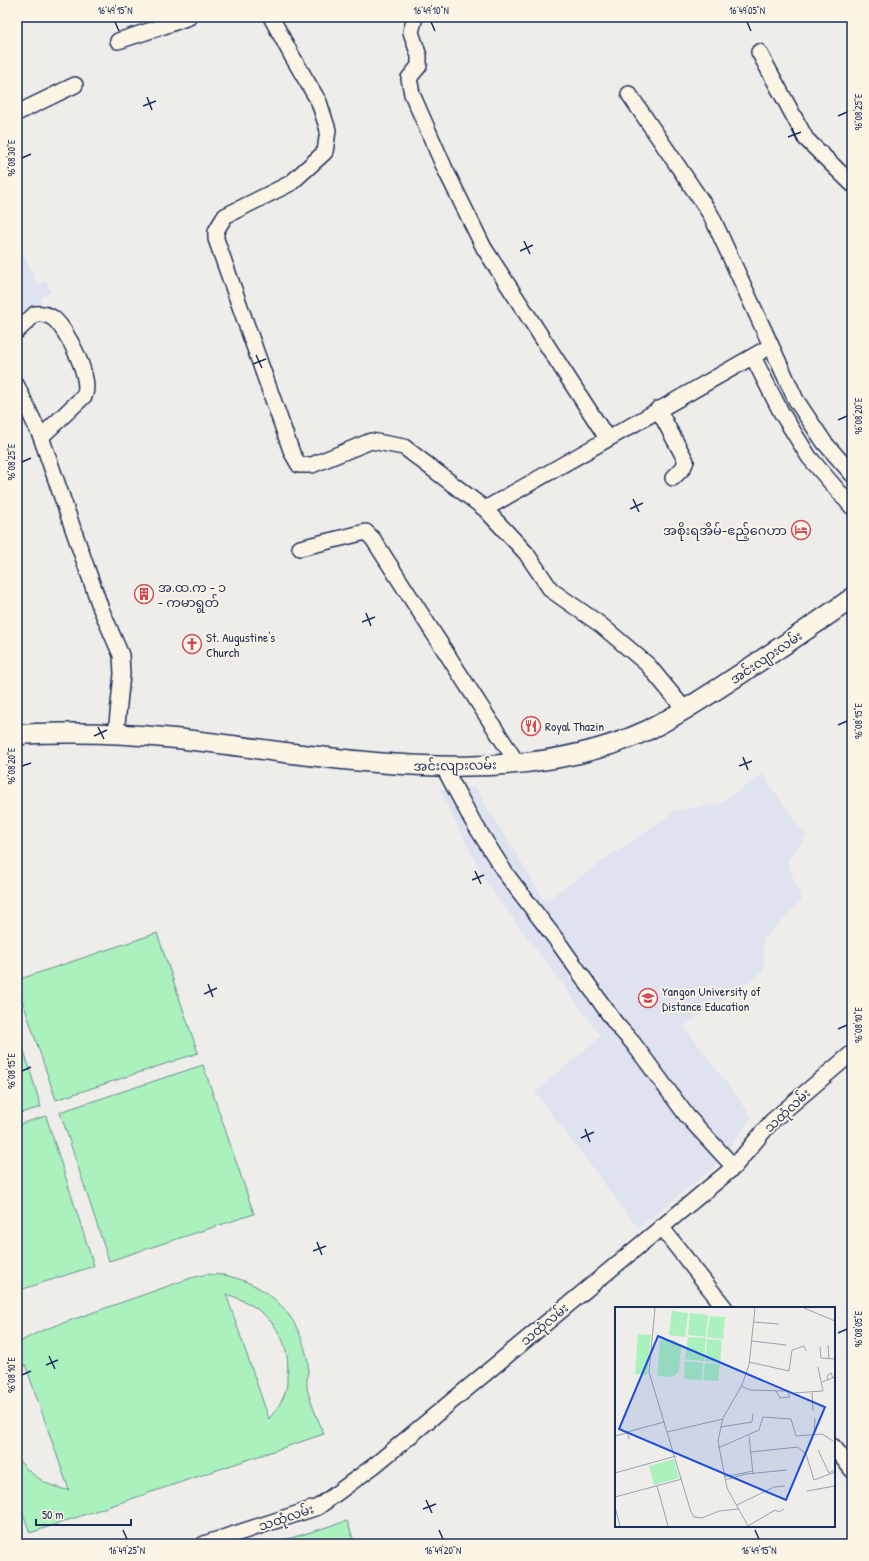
<svg xmlns="http://www.w3.org/2000/svg" width="869" height="1561" font-family="'Patrick Hand','Noto Sans Myanmar',sans-serif">
<rect width="100%" height="100%" fill="#eeedea"/>
<filter id="ink" filterUnits="userSpaceOnUse"><feTurbulence type="fractalNoise" baseFrequency=".025" numOctaves="2"/><feDisplacementMap in="SourceGraphic" scale="8" xChannelSelector="R" yChannelSelector="G"/><feConvolveMatrix kernelMatrix="1 2 1 2 8 2 1 2 1" color-interpolation-filters="sRGB"/></filter>
<g filter="url(#ink)">
<path fill="#dee3ef" d="M17,240l21,44 8,-3 5,11 -10,6 1,4 -25,12z
M762,774l44,62 -19,26 15,38 -39,40 1,31 -80,55 68,91 -39,51 -75,60 -103,-136 66,-56 -116,-155 -46,-92 36,-2 70,114 130,-90 46,-8z"/>
<path fill="#abf1bd" stroke="#63908e" fill-rule="evenodd" d="M157,933l41,120 -142,47 -39,-115v-5z
M17,1027l24,80 -24,7z
M203,1065l51,149 -145,47 -49,-149z
M46,1116l48,150 -77,25v-166z
M207,1274c7,1 15,0 21,2 44,10 73,42 80,87 1,8 -2,17 -1,25 2,11 12,34 17,46l-294,99 -13,-37v-38c12,16 32,30 52,32l-44,-126 -8,9v-30l26,-13 148,-52zM226,1294c38,11 67,42 61,83 0,5 0,11 -2,16 -3,9 -10,18 -16,26z
M347,1521l8,23h-81l7,-3z"/>
<g fill="none" stroke-linecap="round" stroke-linejoin="round">
<g stroke="#1b2f5e" stroke-width="18">
<path id="minor" d="M271,17l21,39 27,46 9,28 -3,22 -34,31 -66,33 -9,15v8l76,214 7,12h13l59,-24 33,6 81,62 41,44 25,37 50,35 47,40 37,45
M415,17l-4,15 8,24v10l-10,12 3,16 33,75 39,79 123,190
M118,41l46,-15 25,-9
M759,52l47,87 46,45
M629,94l82,121 85,185 28,42 28,32
M17,113l58,-28
M17,331l18,-17c7,-1 12,0 18,4 14,11 40,62 31,78l-43,41
M753,357l28,55 28,45 43,50
M17,386l24,51 60,172 20,46 1,19 -6,60
M658,409l28,52 -3,7 -10,10
M485,509l286,-163
M300,548l66,-16 7,7 144,224
M443,766l29,54 34,54 52,68 58,82 17,19 54,73 47,51
M661,1227l64,81
M834,1447l18,23
M204,1544l114,-37 57,-42 359,-298 38,-46 80,-68"/>
</g>
<g stroke="#1b2f5e" stroke-width="22">
<path id="major" d="M17,735c16,-2 33,-2 49,-2 72,-1 144,9 215,19 118,15 256,30 367,-22 33,-16 63,-37 94,-57 37,-25 74,-49 110,-75"/>
</g>
<use href="#minor" stroke="#fcf5e5" stroke-width="15"/>
<use href="#major" stroke="#fcf5e5" stroke-width="19"/>
</g>
</g>
<path fill="none" stroke="#1b2f5e" stroke-width="1.5" d="M115,22l4,9M431,22l4,9M747,22l4,9M147,97l5,13M143,106l13,-5M838,116l9,-4M792,128l5,13M788,137l13,-5M22,158l9,-4M524,241l6,13M520,251l13,-6M256,355l6,13M253,364l13,-5M838,420l9,-4M22,462l9,-4M633,499l6,13M630,509l13,-6M366,613l5,13M362,622l13,-5M838,725l9,-4M98,727l6,12M94,736l13,-6M743,757l5,13M22,766l9,-3M739,766l13,-5M475,871l6,13M472,880l12,-5M208,984l5,13M204,994l13,-6M838,1029l9,-4M22,1071l9,-4M585,1129l5,13M581,1138l13,-6M317,1242l5,13M313,1251l13,-5M838,1333l9,-4M49,1356l6,13M46,1365l12,-5M22,1375l9,-4M426,1500l6,13M423,1509l13,-5M123,1530l4,9M439,1530l4,9M755,1530l4,9"/>
<defs>
<g id="hotel-ring" transform="scale(1)"><circle r="9.5" fill="#fcf5e5" stroke="#d1495b" stroke-width="1.5"/><path d="M-6-4.5h1.5V1H6V5H4.5V3h-9V5H-6ZM-4 0a1.8 1.8 0 1 1 3.6 0ZM.5 0V-2.5h3Q6-2.5 6 0Z" fill="#d1495b"/></g>
<g id="building-ring" transform="scale(1)"><circle r="9.5" fill="#fcf5e5" stroke="#d1495b" stroke-width="1.5"/><path d="M-4-6H4V6H1V3H-1V6H-4ZM-2.5-4.3h1.7v1.8h-1.7ZM.8-4.3h1.7v1.8H.8ZM-2.5-1h1.7V.8h-1.7ZM.8-1h1.7V.8H.8Z" fill="#d1495b"/></g>
<g id="church-ring" transform="scale(1)"><circle r="9.5" fill="#fcf5e5" stroke="#d1495b" stroke-width="1.5"/><path d="M-1.2-6h2.4v3.5h3.3v2.4h-3.3V6h-2.4V-.1h-3.3v-2.4h3.3Z" fill="#d1495b"/></g>
<g id="restaurant-ring" transform="scale(1)"><circle r="9.5" fill="#fcf5e5" stroke="#d1495b" stroke-width="1.5"/><path d="M-5-6h1v4h1v-4h1v4h1v-4h1v5L-1.5 .5V6h-2V.5L-5-1ZM5-6V6H3V1.5H1.5Q1.5-4 5-6Z" fill="#d1495b"/></g>
<g id="university-ring" transform="scale(1)"><circle r="9.5" fill="#fcf5e5" stroke="#d1495b" stroke-width="1.5"/><path d="M0-5L7-2L0 1L-7-2ZM-4 1L0 2.5L4 1V4Q0 6-4 4Z" fill="#d1495b"/></g>
</defs>
<g fill-rule="evenodd">
<use href="#hotel-ring" x="801" y="530"/>
<use href="#building-ring" x="144" y="594"/>
<use href="#church-ring" x="192" y="644"/>
<use href="#restaurant-ring" x="531" y="726"/>
<use href="#university-ring" x="648" y="998"/>
</g>
<g text-anchor="middle" stroke-width="3.5" stroke-linejoin="round" paint-order="stroke">
<g font-size="13" fill="#1b2f5e" stroke="#fcf5e5" text-anchor="start">
<text x="787" y="535" text-anchor="end">အစိုးရအိမ်-ဧည့်ဂေဟာ</text>
<text x="158" y="592">အ.ထ.က - ၁<tspan x="158" dy="15">- ကမာရွတ်</tspan></text>
<text x="206" y="642">St. Augustine's<tspan x="206" dy="15">Church</tspan></text>
<text x="545" y="731">Royal Thazin</text>
<text x="662" y="996">Yangon University of<tspan x="662" dy="15">Distance Education</tspan></text>
</g>
<g font-size="13" fill="#1b2f5e" stroke="#fcf5e5">
<text transform="translate(766 657) rotate(-34)" y="5">အင်းလျားလမ်း</text>
<text transform="translate(455 765) rotate(-1)" y="5">အင်းလျားလမ်း</text>
<text transform="translate(787 1110) rotate(-43)" y="5">သထုံလမ်း</text>
<text transform="translate(544 1324) rotate(-40)" y="5">သထုံလမ်း</text>
<text transform="translate(286 1517) rotate(-19)" y="5">သထုံလမ်း</text>
</g>
</g>
<g transform="translate(615 1307)">
<rect width="220" height="220" fill="#eeedea"/>
<path d="M57,4l16,2 -3,24 -16,-2zM75,6l18,2 -2,22 -18,-2zM95,9l15,1 -2,22 -16,-2zM23,27l13,1 -4,40 -12,-1zM73,30l18,1 -2,23 -19,-2zM92,32l15,1 -2,23 -15,-2zM45,33h14l7,7 -2,24 -6,6 -16,-1zM70,54l18,2 -1,17 -18,-1zM90,56l15,1 -2,17 -15,-1zM59,152l5,19 -25,7 -5,-19z" fill="#abf1bd"/>
<path fill="none" stroke="#9aa1b2" stroke-width="1" d="M40,1l-6,64 42,140 3,5 8,1 17,-7 20,-2M189,1l31,13M139,15l25,2M137,34l34,4M213,38l1,14M205,40l1,11 14,1M134,55l40,9 3,-21 12,-4 2,5M213,73l-1,-4 4,-3 2,5M207,75l13,-5M126,79l9,4 37,1 3,6 -10,1 -4,-7M179,86l29,-2 -5,-24M197,86l1,18M105,120l32,-5 1,-8M52,125l56,-13M199,128l1,-17M0,129l12,-3M134,129l4,38M14,132l-2,-7 37,-10M103,141l41,-18 4,-13 28,2 5,17 26,-2 11,7M203,143l11,23 6,-3M136,145l47,-5 8,7 8,26 21,-8M0,166l61,-17M109,170l29,-6M110,173l21,-6 41,-4M42,179l11,40M192,184l28,-5M0,190l67,-18M122,198l37,-18 11,-1M0,200l5,19M133,219l27,-16 4,2 5,-3M133,219l-21,-38 -9,-47 5,-23 19,-33 7,-20 6,-57"/>
<path fill="#1d4ed8" fill-opacity="0.15" stroke="#1d4ed8" stroke-width="2" d="M43,29l167,71 -39,93 -167,-71z"/>
<rect width="220" height="220" fill="none" stroke="#1b2f5e" stroke-width="2"/>
</g>
<rect width="869" height="1561" fill="none" stroke="#fcf5e5" stroke-width="44"/>
<path d="M36 1519v6h95v-6" fill="none" stroke="#1b2f5e" stroke-width="2"/>
<text x="42" y="1519" font-size="12" fill="#1b2f5e" stroke="#fcf5e5" stroke-width="3" paint-order="stroke">50 m</text>
<rect x="22" y="22" width="825" height="1517" fill="none" stroke="#1b2f5e" stroke-width="1.5"/>
<g font-size="10" text-anchor="middle" fill="#1b2f5e">
<text x="115" y="14">16°49'15"N</text>
<text x="431" y="14">16°49'10"N</text>
<text x="747" y="14">16°49'05"N</text>
<text transform="translate(858 112) rotate(-90)" y="4">96°08'25"E</text>
<text transform="translate(11 158) rotate(-90)" y="4">96°08'30"E</text>
<text transform="translate(858 416) rotate(-90)" y="4">96°08'20"E</text>
<text transform="translate(11 462) rotate(-90)" y="4">96°08'25"E</text>
<text transform="translate(858 721) rotate(-90)" y="4">96°08'15"E</text>
<text transform="translate(11 766) rotate(-90)" y="4">96°08'20"E</text>
<text transform="translate(858 1025) rotate(-90)" y="4">96°08'10"E</text>
<text transform="translate(11 1071) rotate(-90)" y="4">96°08'15"E</text>
<text transform="translate(858 1329) rotate(-90)" y="4">96°08'05"E</text>
<text transform="translate(11 1375) rotate(-90)" y="4">96°08'10"E</text>
<text x="127" y="1554">16°49'25"N</text>
<text x="443" y="1554">16°49'20"N</text>
<text x="759" y="1554">16°49'15"N</text>
</g>
</svg>
